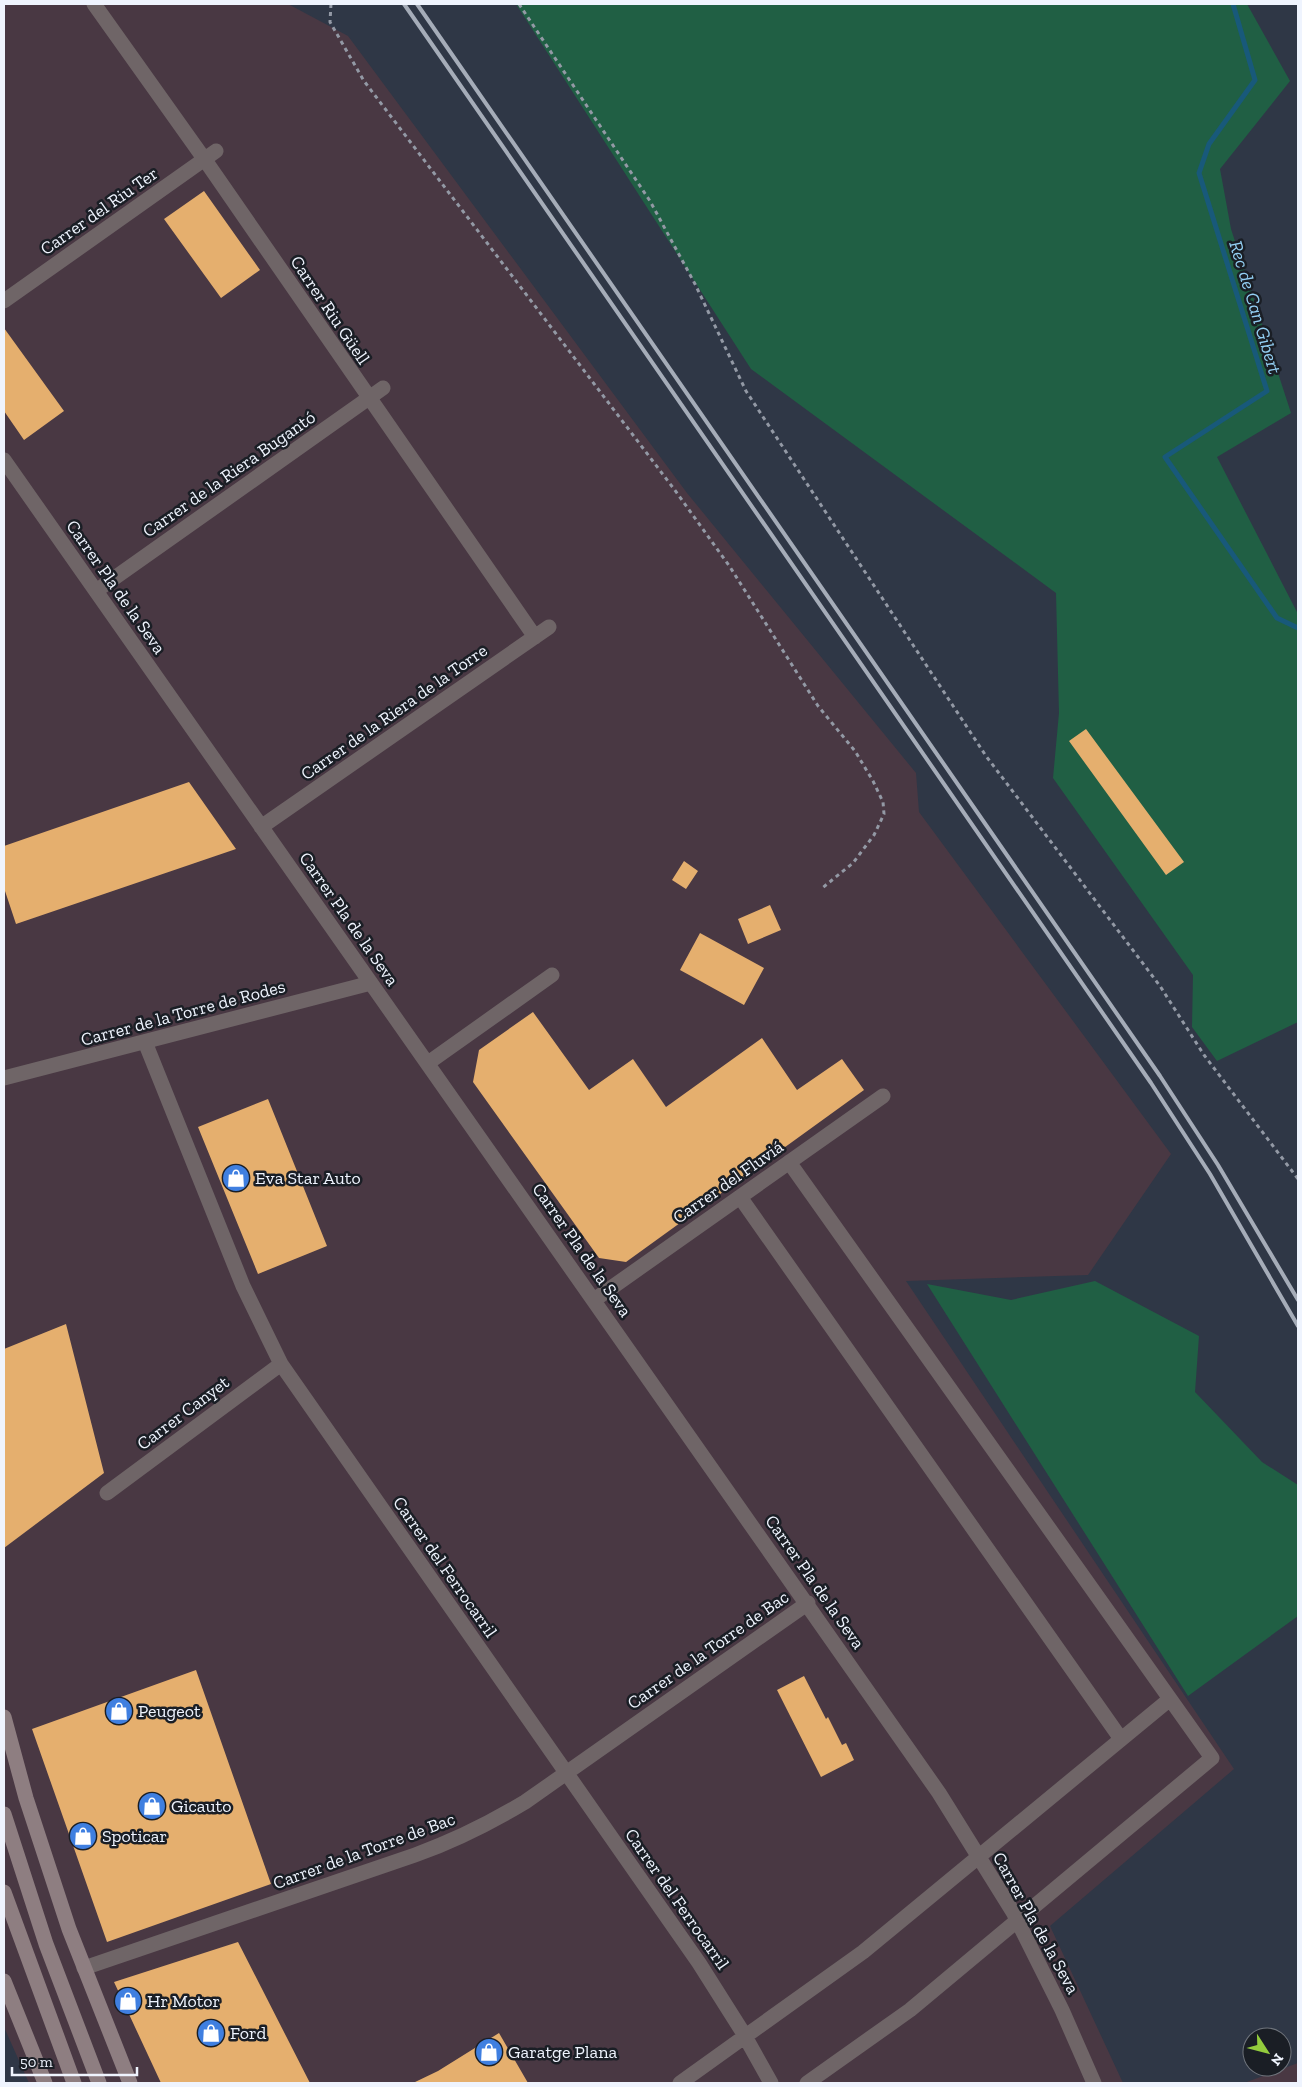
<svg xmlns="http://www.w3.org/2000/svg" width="1302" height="2087" font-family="'Zilla Slab',serif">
<rect width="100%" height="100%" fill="#2f3746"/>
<path fill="#493843" d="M4,4h284l60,32 339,457 229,280 3,39 252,342 -83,121 -182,6 328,488 -184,157 73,157h-1094l-25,-56z
M1298,2063v20h-54z"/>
<path fill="#205f44" d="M516,4h731l43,77 -70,88 11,60 60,184 -74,44 81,157v408l-81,39 -25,-34 1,-52 -140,-197 6,-65 -3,-120 -305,-224z
M1095,1281l104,55 -4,56 67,70 36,23v131l-110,80 -261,-412 84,16z"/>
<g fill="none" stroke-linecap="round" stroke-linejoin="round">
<path stroke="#18597a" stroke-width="5" d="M1233,4l22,76 -46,64 -10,29 68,218 -102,66 112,161 21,10"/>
</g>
<path fill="#e5af6e" d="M204,191l56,79 -39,28 -57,-79z
M4,328l60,83 -40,29 -20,-29z
M1086,729l98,133 -18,13 -97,-134z
M189,782l47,67 -220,75 -12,-36v-42z
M684,861l14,10 -12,18 -14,-9z
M770,905l11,25 -33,14 -10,-25z
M700,933l64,35 -20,37 -64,-35z
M533,1012l56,78 44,-31 33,48 96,-69 35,52 45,-31 22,31 -238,172 -27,-4 -126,-176 6,-32z
M268,1099l59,147 -69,28 -60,-147z
M66,1324l38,149 -100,75v-199z
M196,1670l75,214 -164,58 -75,-213z
M804,1676l22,43 2,-2 14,28 4,-2 8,17 -33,17 -44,-87z
M238,1942l72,141h-149l-47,-101z
M499,2033l29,50h-115l25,-12z"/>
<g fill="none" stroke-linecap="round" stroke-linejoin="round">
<path stroke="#9399a5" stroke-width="3" stroke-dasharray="4 4" stroke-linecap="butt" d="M331,4l-1,18 34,59 310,408 56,78 88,139 37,45 18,30 10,21 1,12 -10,21 -21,28 -32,26
M519,4l131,197 45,83 51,107 240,365 174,230 44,69 94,124"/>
<path stroke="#6f6567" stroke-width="15" d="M94,4l111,156 330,477
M4,301l212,-150
M4,460l935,1333 74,119 49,98 32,73
M96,591l287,-203
M261,827l288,-200
M145,1042l98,244 38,78 418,599 43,68 29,52
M428,1063l124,-88
M4,1078l367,-95
M789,1162l423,596 -302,252 -103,73
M740,1197l381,542
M594,1300l289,-204
M107,1493l174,-129
M84,1968l331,-113c39,-14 75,-32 110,-53l283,-199
M680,2083l183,-131 307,-253"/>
<path stroke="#8e7e81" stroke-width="15" d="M4,1717l22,81 43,131 61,154
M4,1814l42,130 53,139
M4,1892l70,191
M4,1981l41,102"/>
<path stroke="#a5acb8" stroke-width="4" d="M404,4l747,1079 59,91 88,152
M417,4l743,1072 58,89 80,135"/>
</g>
<defs>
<g id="shop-disc" transform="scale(1.4375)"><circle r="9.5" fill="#3f7fe0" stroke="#1a1e25"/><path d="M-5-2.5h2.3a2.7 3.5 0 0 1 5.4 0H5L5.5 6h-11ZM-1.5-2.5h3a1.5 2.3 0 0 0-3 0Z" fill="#fff"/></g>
</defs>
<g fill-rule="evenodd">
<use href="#shop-disc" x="236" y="1178"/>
<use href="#shop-disc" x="119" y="1711"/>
<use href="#shop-disc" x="152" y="1806"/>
<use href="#shop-disc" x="83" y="1836"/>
<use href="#shop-disc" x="128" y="2001"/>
<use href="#shop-disc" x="211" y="2033"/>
<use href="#shop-disc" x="489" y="2052"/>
</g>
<g text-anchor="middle" stroke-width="5" stroke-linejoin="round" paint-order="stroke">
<g font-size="18" fill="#eff4fe" stroke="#1a1e25">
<text transform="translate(99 211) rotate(-35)" y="6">Carrer del Riu Ter</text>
<text transform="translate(330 310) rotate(56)" y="6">Carrer Riu Güell</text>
<text transform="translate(229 474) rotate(-35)" y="6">Carrer de la Riera Bugantó</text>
<text transform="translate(116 587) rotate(55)" y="6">Carrer Pla de la Seva</text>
<text transform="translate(394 712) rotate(-35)" y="6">Carrer de la Riera de la Torre</text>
<text transform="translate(349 919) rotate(55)" y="6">Carrer Pla de la Seva</text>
<text transform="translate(183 1013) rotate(-15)" y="6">Carrer de la Torre de Rodes</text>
<text transform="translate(728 1182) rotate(-35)" y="6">Carrer del Fluviá</text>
<text transform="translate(582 1250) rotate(55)" y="6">Carrer Pla de la Seva</text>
<text transform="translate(183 1413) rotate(-37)" y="6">Carrer Canyet</text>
<text transform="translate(445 1567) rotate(55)" y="6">Carrer del Ferrocarril</text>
<text transform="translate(815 1582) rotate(55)" y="6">Carrer Pla de la Seva</text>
<text transform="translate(708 1650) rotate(-35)" y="6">Carrer de la Torre de Bac</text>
<text transform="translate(364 1851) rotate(-20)" y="6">Carrer de la Torre de Bac</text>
<text transform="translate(677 1899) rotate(55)" y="6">Carrer del Ferrocarril</text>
<text transform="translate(1036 1923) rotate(61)" y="6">Carrer Pla de la Seva</text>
</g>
<g font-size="18" fill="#eff4fe" stroke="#1a1e25" text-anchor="start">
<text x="255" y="1184">Eva Star Auto</text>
<text x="138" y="1717">Peugeot</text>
<text x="171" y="1812">Gicauto</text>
<text x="102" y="1842">Spoticar</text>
<text x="147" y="2007">Hr Motor</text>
<text x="230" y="2039">Ford</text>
<text x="508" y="2058">Garatge Plana</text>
</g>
<g font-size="19" font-style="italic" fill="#93cff3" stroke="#1a1e25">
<text transform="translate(1256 307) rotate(73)" y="7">Rec de Can Gibert</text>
</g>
</g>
<rect width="1302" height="2087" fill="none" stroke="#eff4fe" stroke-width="10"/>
<g transform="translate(1267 2052) rotate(126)"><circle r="24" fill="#1a1e25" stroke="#6f747c"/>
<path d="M0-4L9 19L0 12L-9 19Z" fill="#93cc3d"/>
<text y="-8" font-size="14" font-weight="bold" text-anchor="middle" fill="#eff4fe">N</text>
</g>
<path d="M12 2067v8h125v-8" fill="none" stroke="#eff4fe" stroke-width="2.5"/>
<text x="20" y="2067" font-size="15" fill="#eff4fe" stroke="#1a1e25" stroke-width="4" paint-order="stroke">50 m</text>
</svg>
